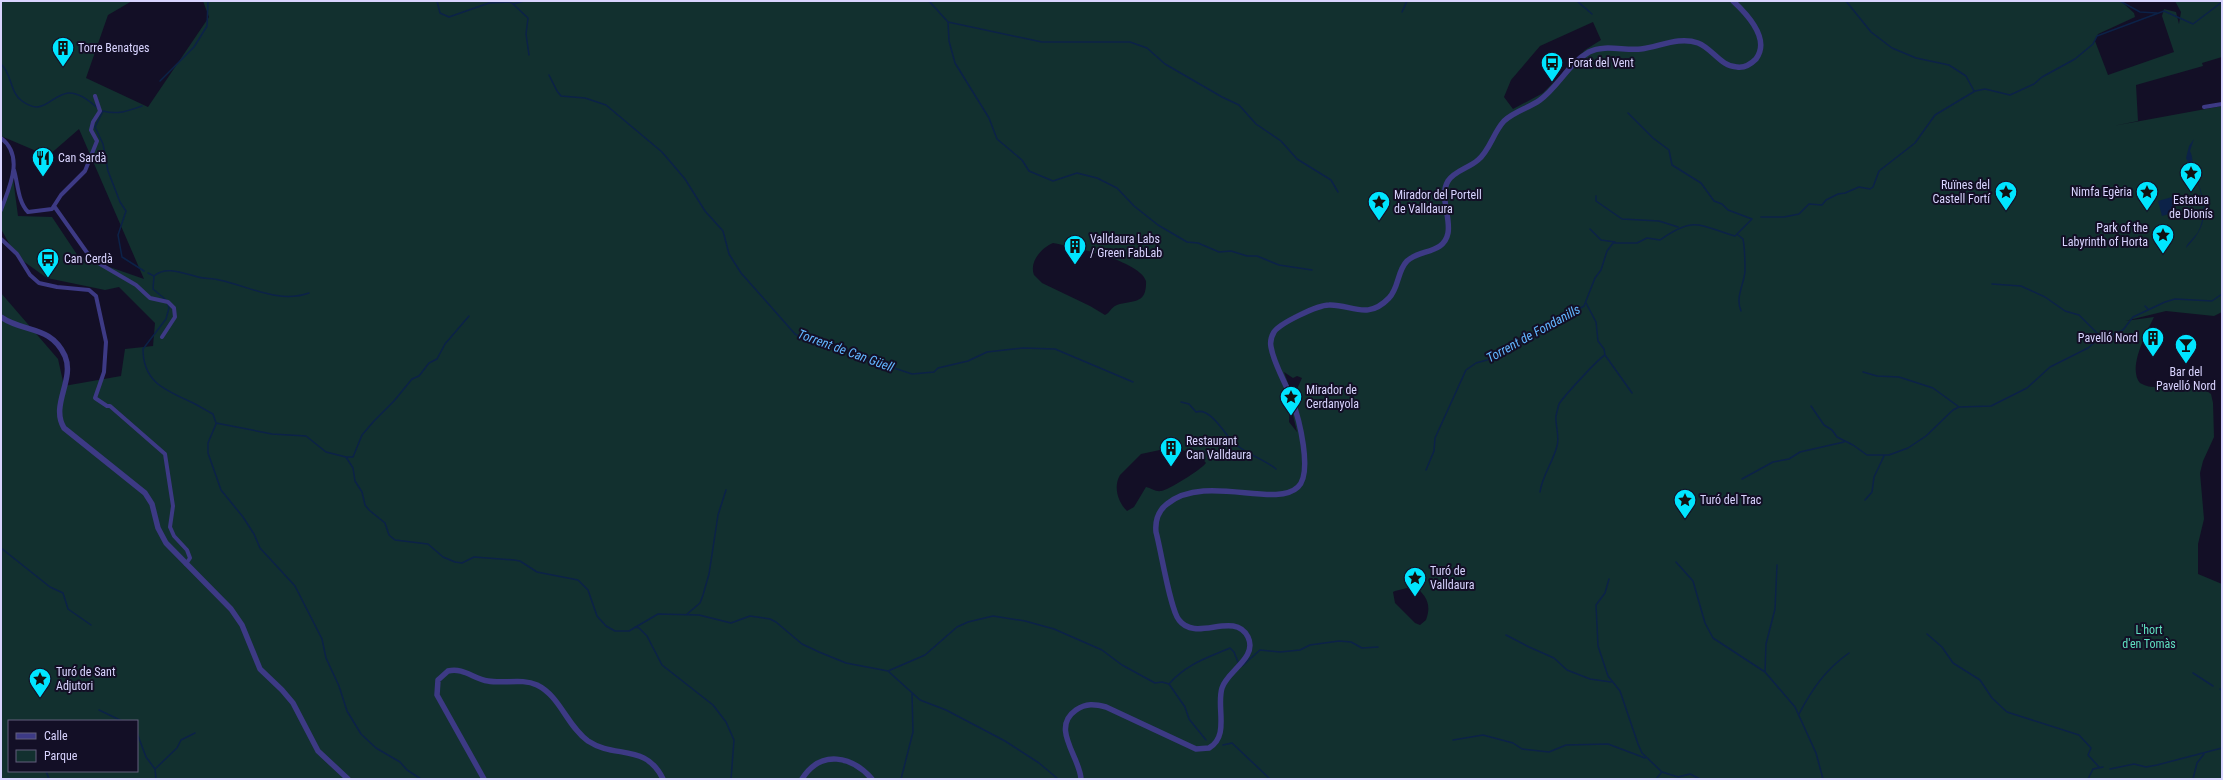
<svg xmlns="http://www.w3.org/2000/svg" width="2223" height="780" font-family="'Roboto Condensed',sans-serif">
<rect width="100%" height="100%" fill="#130f26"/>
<path fill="#12302f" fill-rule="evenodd" d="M1,1h131l-24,14 -22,63 62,29 61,-90 -6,-16h1918l13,12 1,4 -37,17 -3,7 13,34 66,-23 -12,-36 2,-7 12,3 3,12 2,-12 -6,-11h47v56l-20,6 1,3 -67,19 2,36 -25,5 109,-20v206l-8,4 -48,-5 -41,10 29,-4c-7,15 -27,51 -14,66 19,12 49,-7 71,11l2,9 1,34 -11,24 -3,12 4,46 -6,25v30l24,10v195h-2221v-486l57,66 6,27 57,-10 4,-27 28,-3 2,-23 -36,-36 -14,3 -58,-12 -31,-22 -15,-27v-16l12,-35 5,38 34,1 26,39 66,23 -65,-150 -31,27 -47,-20zM1593,22l8,18 -16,10 -42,43 -30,16 -9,-12 7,-17 29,-34zM1053,243c20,4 86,17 93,38 1,24 -13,19 -29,24 -6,2 -7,8 -12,10l-15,-9 -48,-23 -8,-8c-5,-13 7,-27 19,-32zM1284,372l9,6 4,-2 5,2 -5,11 -1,16zM1290,403l7,29 -8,-10zM1174,447l27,10 5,6c-4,6 -39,28 -45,28 -5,1 -10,-3 -15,-4l-12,20 -7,4c-9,-9 -14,-24 -7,-36l21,-21zM1415,586c11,10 17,18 11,34l-6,5 -5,-2 -20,-20 -2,-11 2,-1zM9,721h128v50h-128z"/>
<path fill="#0c2248" d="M2194,139l-4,12c3,6 2,11 4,17 10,34 20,52 -8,80 0,-4 9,-11 12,-16 13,-26 -1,-52 -12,-74l3,-12z
M2172,197l4,15 -14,4 -4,-15z"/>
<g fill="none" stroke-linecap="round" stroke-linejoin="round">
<path stroke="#0c2248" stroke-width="1.5" d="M437,1l3,12 9,4 40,-14 21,-1 3,2 11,-3
M929,1l19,21
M1577,1l15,13
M1846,1l25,31 21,16 24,10 33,7 17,11 8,15
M2120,1l20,11 17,1
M513,4l15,14 -2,16 3,21
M1402,12l5,-11
M948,22l1,19 6,22 34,55 8,21 25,21 7,11 24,10 24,-8 20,5 20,10 17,18 24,19 29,17 11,1 21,9 12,-1 16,5h10l22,9 33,5
M948,22l94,20h88l17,6 18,16 57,33 17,8 17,19 25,17 16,18 34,21 7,12
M1,64c11,10 9,29 21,37 22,16 27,-5 46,-8 11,-1 21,8 30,15
M549,75l8,16 4,5 24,2 21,7 56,47 23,27 20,32 18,20 6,23 12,19 54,61 7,4 29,5 33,15 48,16 22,-2 4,-4 30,-7 19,-9 36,-4 32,1 78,33
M160,81l34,-34 13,-21 1,-25
M103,111l-8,16 8,17 5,27 12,31 6,9 -8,24 4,22 22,14
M103,111c14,4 25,0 39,-5
M1628,113l25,25 16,12 3,15 29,18 13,18 8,3 6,6 24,9
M1596,196v5l26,18 37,2 19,6
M1761,217h23l15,-3 10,-10 13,1 4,-5 12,-6 7,-1 14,-6 11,2 3,-2 6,-16 36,-28 20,-28 40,-24 10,-2 25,6 24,-11 8,-7 33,-18 18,-15 4,-8 67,-25 29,13 29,-22
M1590,229l11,11 14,2
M1738,235l5,4c2,10 2,22 2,32 -1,14 -10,26 -4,40
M148,273l6,3
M154,276l-1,13 13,11
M154,276c12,-11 31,-2 44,1 7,2 14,1 21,3 30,6 59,24 90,13
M1992,284l29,2 24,11 20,14 14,4 22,22
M168,304l1,4 -3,11 -23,30c0,33 22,41 48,53 7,3 14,8 22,12l3,9
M2145,306l3,3
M1605,355l27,38
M1863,372l14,4 22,1 34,11 26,19
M1181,402l8,2 7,8c14,-5 28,21 36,29 12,13 31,17 44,28
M1811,406l13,19 8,5 5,7 16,8 14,10h22l19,-7 18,-12 27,-26 6,-3 32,-1 36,-18 23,-21 38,-19 13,-11 10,-2 12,-5 10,-13 32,-15 10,-3 37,2 10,-7
M216,423l56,11 34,2 20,16 20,5 7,11 2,13 7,11 3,13 4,5 16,13 4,12 6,5 33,4 15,13 12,5 7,1 12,-6 40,3 6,1 17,11 41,8 10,10 9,26 9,10 9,5h14l29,-17 41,1 32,8 19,-7 20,3 6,3 26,22 17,8 27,11 42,8 32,29 26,10 59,31 34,22 19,16
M216,424l-8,19v10l13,37 22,27 11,17 6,14 35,38 27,53 4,19 13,28 8,25 14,23 15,14 24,14 7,8 14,9
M346,457h7l9,-22 12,-14 20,-20 18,-22 7,-3 10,-13 8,-4 8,-15 24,-28
M1426,470l8,-19 1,-13 31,-68 10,-7 11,-3 23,-11 74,-43 11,-28 6,-8 6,-19 6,-8h24l10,-5 13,2c34,-24 38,-15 75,-4l17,-17
M1742,479l31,-17 16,-3 11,-7 44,-10
M1540,492c2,-16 13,-30 17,-46 3,-10 -2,-20 -1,-30 1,-4 2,-9 3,-12 5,-8 40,-46 46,-49l-1,-6 -6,-8 -2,-19 -10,-19
M1865,500l7,-8 2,-15 10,-21
M1,548l49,39 13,6 5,16 23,16
M1676,562l17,19 12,42 8,15 52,34 30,35 21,46 7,26
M1609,579l-4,14 -9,12 2,41 10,30 12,15 18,53 4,9 20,19 16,5 12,-3 10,5
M686,615l14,-12 3,-8 6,-21 9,-59 8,-25
M635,627l4,1 8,8 15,29 51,40 13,17 8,18 -3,39
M1927,634l15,13 11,16 27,17 12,18 15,14 72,23 12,13 -3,7 11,12
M1506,635l23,12 25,11 13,12 23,9 21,3
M1242,666l18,-16 20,2 20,-2 10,-5 29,-4 12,1 11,6 16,-1
M888,671l37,-16 32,-28 11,-5 25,-6 32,5 29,8 48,21 20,15 33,18 7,-1 7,2 16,23 4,12 17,21
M1765,672l1,-28 9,-35 2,-44
M2193,673l20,13
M1169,684c17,-20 38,-26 61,-36l4,4 4,10
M2220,689l2,1
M99,710l23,11
M1799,714c13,-25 27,-45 50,-61
M137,733l9,24 9,12 1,10
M1453,740l30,-5 30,8 9,6 27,3 17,-7 42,-1 37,14
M1223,745l9,-2 38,36
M155,769l22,-21 4,-8 14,-7
M2110,769l24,-5 12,3 11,-2 65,-17
M46,771l3,8
M901,779l12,-47 -1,-38
M1656,779l5,-6
M2088,779l5,-10 10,-2
M2193,779l4,-16 7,-9"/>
<path stroke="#3d3a85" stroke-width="4" d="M2204,107l18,-3
M1,138c24,18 8,50 0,72
M14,170c4,14 4,32 14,42l24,-3 9,-14 24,-24 12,-30 -6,-11 2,-8 7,-11 -5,-15
M54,206l34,48 12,10 36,21 14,13 18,4 6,6 1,9 -13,20
M1,239l16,15 13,21 9,8 18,4 32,3 7,6 10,46 -2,30 -9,26 12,8h3l55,48 8,52 -3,21 4,9 13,14 3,8 -4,6"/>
<path stroke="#3d3a85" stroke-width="5.5" d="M1,317c23,16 50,8 64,39 10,24 -15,49 -1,72l81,65 7,11 6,24 8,15 65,66 11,16 18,44 22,21 11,13 25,48 30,28
M484,779l-47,-84 1,-15 10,-9c15,-4 26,8 40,10 16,3 34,-3 49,4 23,11 30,41 51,56 27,18 58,2 75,38
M802,779c19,-30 50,-23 70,0
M1081,779c-1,-22 -31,-51 -5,-69 10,-7 19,-6 30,-3l90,42 13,-1c21,-12 7,-41 13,-60 5,-17 36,-30 26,-51 -14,-27 -52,6 -69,-17 -9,-11 -18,-70 -23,-88 -1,-11 2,-21 11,-28 38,-31 108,5 131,-17 15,-14 1,-69 -6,-87 -6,-17 -18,-35 -21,-53 -1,-5 0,-10 3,-15 6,-9 44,-27 55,-27 22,-1 38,16 60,-7 10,-10 8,-27 18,-37 13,-12 37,-7 41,-28 3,-16 -9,-37 0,-52 6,-10 21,-13 30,-21 12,-10 15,-27 26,-39 11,-10 25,-13 36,-21 18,-13 29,-37 49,-48 16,-8 35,-1 52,-3 18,-2 38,-13 57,-6 14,5 23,24 39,24 7,1 14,-3 19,-8 15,-20 -9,-45 -23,-58"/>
</g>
<defs>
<g id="building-pin" transform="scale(1.15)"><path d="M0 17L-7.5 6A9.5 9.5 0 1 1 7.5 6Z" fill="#00e5ff" stroke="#130f26"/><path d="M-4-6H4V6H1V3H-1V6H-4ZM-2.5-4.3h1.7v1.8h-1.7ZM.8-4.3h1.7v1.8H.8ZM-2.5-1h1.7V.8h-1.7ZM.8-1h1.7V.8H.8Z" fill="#111"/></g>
<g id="bus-pin" transform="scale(1.15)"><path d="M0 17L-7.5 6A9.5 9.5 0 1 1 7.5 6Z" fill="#00e5ff" stroke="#130f26"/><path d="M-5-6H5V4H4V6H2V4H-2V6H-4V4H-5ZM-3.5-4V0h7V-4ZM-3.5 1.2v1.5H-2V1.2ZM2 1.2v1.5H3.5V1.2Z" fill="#111"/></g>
<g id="restaurant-pin" transform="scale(1.15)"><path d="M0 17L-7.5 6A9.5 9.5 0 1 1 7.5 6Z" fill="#00e5ff" stroke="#130f26"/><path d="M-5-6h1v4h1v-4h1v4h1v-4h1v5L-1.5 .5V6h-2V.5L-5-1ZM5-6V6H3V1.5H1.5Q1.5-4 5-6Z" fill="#111"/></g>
<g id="sight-pin" transform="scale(1.15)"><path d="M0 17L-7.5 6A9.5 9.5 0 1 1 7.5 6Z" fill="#00e5ff" stroke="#130f26"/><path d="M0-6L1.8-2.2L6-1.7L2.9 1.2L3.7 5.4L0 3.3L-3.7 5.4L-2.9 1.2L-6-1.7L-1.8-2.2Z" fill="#111"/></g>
<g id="bar-pin" transform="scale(1.15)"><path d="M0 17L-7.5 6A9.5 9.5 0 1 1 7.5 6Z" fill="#00e5ff" stroke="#130f26"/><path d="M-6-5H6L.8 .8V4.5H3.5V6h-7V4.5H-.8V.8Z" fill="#111"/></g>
</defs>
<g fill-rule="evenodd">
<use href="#building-pin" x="63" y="48"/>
<use href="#bus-pin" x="1552" y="63"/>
<use href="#restaurant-pin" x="43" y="158"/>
<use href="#sight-pin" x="2191" y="173"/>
<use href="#sight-pin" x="2006" y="192"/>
<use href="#sight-pin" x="2147" y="192"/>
<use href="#sight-pin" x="1379" y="202"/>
<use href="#sight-pin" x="2163" y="235"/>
<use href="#building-pin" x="1075" y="246"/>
<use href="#bus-pin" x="48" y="259"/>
<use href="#building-pin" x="2153" y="338"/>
<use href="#bar-pin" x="2186" y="345"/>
<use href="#sight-pin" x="1291" y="397"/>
<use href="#building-pin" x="1171" y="448"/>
<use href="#sight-pin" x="1685" y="500"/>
<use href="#sight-pin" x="1415" y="578"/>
<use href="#sight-pin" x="40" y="679"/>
</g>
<g text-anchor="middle" stroke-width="4" stroke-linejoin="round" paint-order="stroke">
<g font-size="12" fill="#d9d4ff" stroke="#130f26" text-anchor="start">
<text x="78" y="52">Torre Benatges</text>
<text x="1568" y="67">Forat del Vent</text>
<text x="58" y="162">Can Sardà</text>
<text x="1990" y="189" text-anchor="end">Ruïnes del<tspan x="1990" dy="14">Castell Fortí</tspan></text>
<text x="2132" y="196" text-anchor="end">Nimfa Egèria</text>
<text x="1394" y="199">Mirador del Portell<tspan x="1394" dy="14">de Valldaura</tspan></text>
<text x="2191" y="204" text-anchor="middle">Estatua<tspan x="2191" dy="14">de Dionís</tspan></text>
<text x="2148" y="232" text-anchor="end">Park of the<tspan x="2148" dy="14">Labyrinth of Horta</tspan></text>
<text x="1090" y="243">Valldaura Labs<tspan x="1090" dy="14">/ Green FabLab</tspan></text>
<text x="64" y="263">Can Cerdà</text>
<text x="2138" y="342" text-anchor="end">Pavelló Nord</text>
<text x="2186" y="376" text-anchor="middle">Bar del<tspan x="2186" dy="14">Pavelló Nord</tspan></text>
<text x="1306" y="394">Mirador de<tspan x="1306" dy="14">Cerdanyola</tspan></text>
<text x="1186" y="445">Restaurant<tspan x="1186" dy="14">Can Valldaura</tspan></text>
<text x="1700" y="504">Turó del Trac</text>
<text x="1430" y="575">Turó de<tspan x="1430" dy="14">Valldaura</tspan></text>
<text x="56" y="676">Turó de Sant<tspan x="56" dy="14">Adjutori</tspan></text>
</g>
<g font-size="12" fill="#5fe0c0" stroke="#130f26">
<text x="2149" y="634">L'hort<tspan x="2149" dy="14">d'en Tomàs</tspan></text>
</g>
<g font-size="13" font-style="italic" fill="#62b6ff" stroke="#130f26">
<text transform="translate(1533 333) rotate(-29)" y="5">Torrent de Fondanills</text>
<text transform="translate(846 350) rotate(20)" y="5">Torrent de Can Güell</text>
</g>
</g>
<rect width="2223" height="780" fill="none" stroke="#d9d4ff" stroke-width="4"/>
<rect x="8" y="720" width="130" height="52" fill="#130f26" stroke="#625e7d"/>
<rect x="16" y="733" width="20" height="6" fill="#3d3a85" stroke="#625e7d"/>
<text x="44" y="740" font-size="12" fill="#d9d4ff">Calle</text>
<rect x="16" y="750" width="20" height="12" fill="#12302f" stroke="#625e7d"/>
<text x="44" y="760" font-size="12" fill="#d9d4ff">Parque</text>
</svg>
